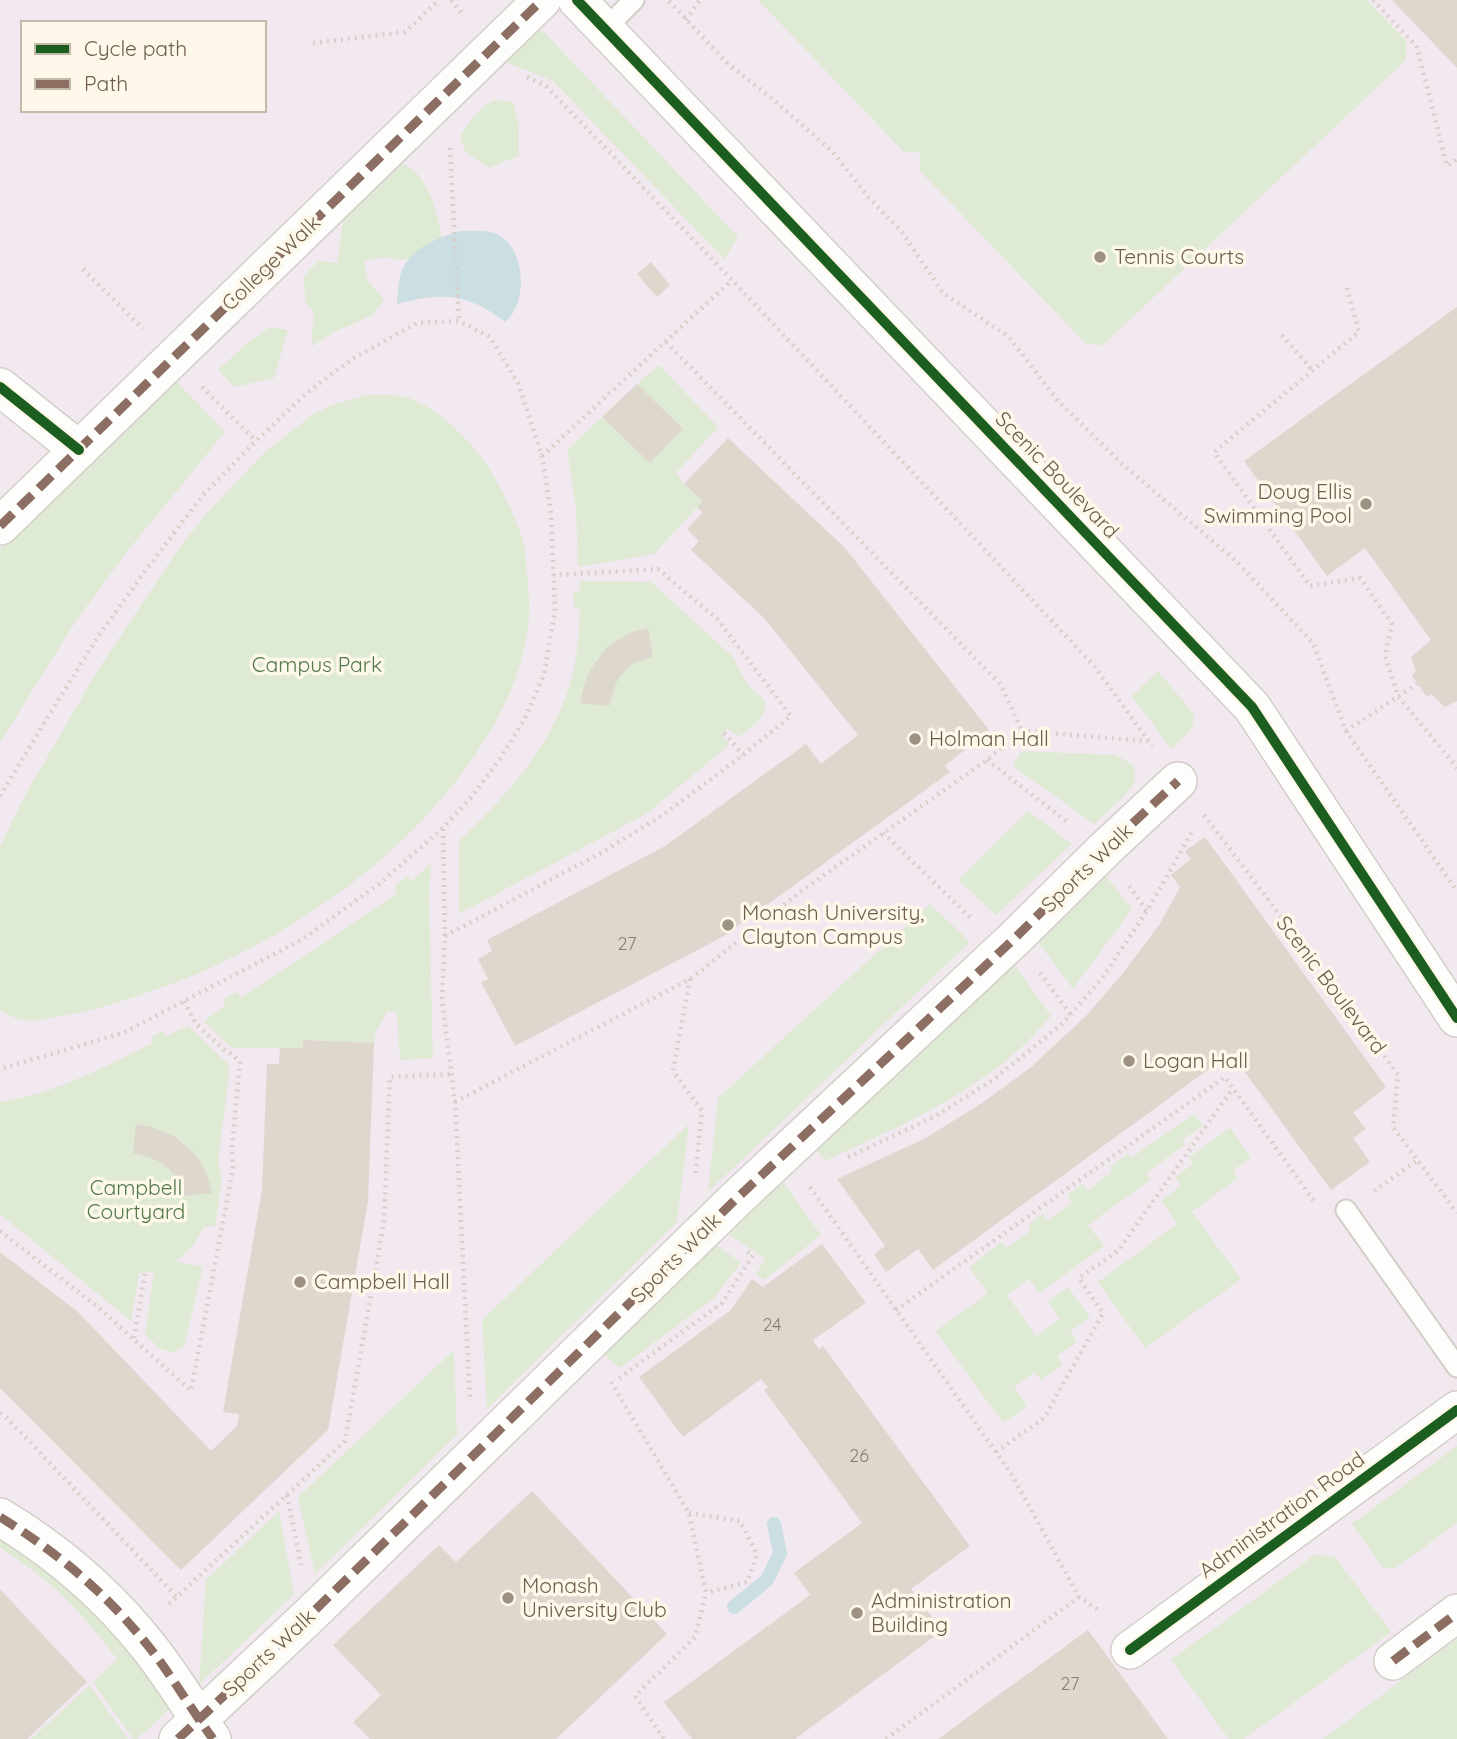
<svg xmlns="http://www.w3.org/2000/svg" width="1457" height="1739" font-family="Quicksand,sans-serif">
<rect width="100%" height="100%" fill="#f4f1e8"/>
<path fill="#f2e8ef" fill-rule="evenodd" d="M0,0h1457v1739h-1457zM23,23h241v87h-241z"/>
<path fill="#dfead4" d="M758,0h609l39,41v19l-303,285 -17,-1 -166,-173v-18l-17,-2z
M537,30l7,2 194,205 -14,22 -171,-178 -43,-17 -5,-6z
M496,100l17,2 6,24v30l-30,12 -23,-15 -6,-16c8,-14 20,-32 36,-37z
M392,160c7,3 15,5 20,9 19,15 28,53 31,76l-15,13 -29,2 -14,-3 -21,4 4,20 16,19 -11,15 -37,16 -25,16 3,-35 -9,-10 -1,-26 14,-15 19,2c5,-22 3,-46 14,-65 4,-9 32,-30 41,-38z
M269,327l19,3 -14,48 -39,9 -17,-17 26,-24z
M659,365l59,62 -42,46 8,11 19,17 -49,53 -76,13 -2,-59 -9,-58 35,-33 48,45 -13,-78z
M175,380l50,52 -99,121 -40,54 -19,28 -67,108v-194z
M367,395c13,0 29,-1 42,3 32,11 72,52 87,82 11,21 23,44 29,68 1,8 1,18 2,26 2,17 3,36 1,53 -12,100 -102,201 -180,259 -62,47 -132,84 -205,108 -29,10 -57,19 -87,23 -8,2 -18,4 -26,4 -11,-1 -20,-5 -30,-10v-165l24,-49 75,-129 76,-114 30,-39 59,-62 48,-38 20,-10z
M579,581l72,1 81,74 16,29 17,16c2,17 -14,26 -26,36l-12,-9 -4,8 6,9 -83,69 -187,100v-73c49,-46 98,-101 114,-168 5,-22 6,-44 7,-65l-6,-1 -1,-16h7z
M1158,671l35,42c5,16 -11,25 -22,36l-39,-53z
M1021,751l95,4 18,11 1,16 -10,13 -31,29 -81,-58z
M1028,811l44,33 -76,71 -38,-35z
M431,864l-2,32 4,162 -33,2 -3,-48h-10l-11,20 -2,11 -71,-3v8h-69l-9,-6 -21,-21 21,-15 -1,-7 12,-7 5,5 76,-49 80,-55 -2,-8 12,-8 4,4z
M1105,875l27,34 -59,80 -35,-47z
M930,904l40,38 -262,250 10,-94z
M1013,963l38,53c-13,14 -26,30 -42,42 -57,47 -118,72 -184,103l-9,-12z
M188,1026l37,35 4,5v9l-11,86 4,18 -7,47 -11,1 -11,19 -17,15 27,6 -19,80 -11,6 -14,-5 -14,-14 9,-62 -15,1 -8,48 -131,-107v-112c54,-8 104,-35 153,-59l-2,-6 12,-6 3,5z
M1194,1114l9,12 -21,14 3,5 -39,28 4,7 -62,45 16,21 -65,47 -10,-14 -22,16 29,41 24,-17 -12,-18 20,-14 22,30 -20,15 7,10 -20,14 6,9 -22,15 -6,-8 -21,15 13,19 -24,17 -67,-92 52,-38 -19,-26 33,-25 5,6 24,-18 -3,-5 14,-11 6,6 24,-17 -5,-8 16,-11 5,6 24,-18 -2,-5 17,-13 4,4z
M689,1124l-12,98 -190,187 -5,-89z
M1230,1128l21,30 -18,12 5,8 -46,34 49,67 -96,69 -47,-66 79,-58 -16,-24 20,-14 -6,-9 18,-13 -4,-7z
M782,1181l39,54 -57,45 -8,-5 9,-16 -36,-24z
M717,1246l24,16 -27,36 -94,70 -17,-14z
M454,1350l3,85 -142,139 -17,-77z
M1457,1446v77l-63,46 -12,-2 -30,-43z
M279,1511l15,83 -95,91 7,-105z
M0,1535l63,46 36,38 33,37 38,53 -33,30h-4l-40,-57 24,-23c-22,-29 -45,-56 -73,-80 -14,-11 -30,-21 -44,-32z
M1316,1554l19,3 56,75 -147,107h-15l-58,-79z
M1457,1639v100h-134z
M90,1685l38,54h-97z"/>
<path fill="#cbdee2" d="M461,231c11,0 27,-2 38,4 27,15 29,69 6,87 -37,-29 -63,-30 -108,-18 1,-12 1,-27 7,-38 11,-20 36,-29 57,-35z"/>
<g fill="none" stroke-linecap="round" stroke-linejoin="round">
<path stroke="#cbdee2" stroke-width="14" d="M734,1607l33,-27 13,-27 -6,-29"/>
</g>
<path fill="#ddd7ce" d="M1392,0h65v68z
M651,262l19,23 -13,12 -20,-23z
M1457,307v394l-12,6 -14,-13 -4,3 -15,-21 4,-5 -5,-14 20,-17 -66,-92 -38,28 -83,-115z
M637,384l46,45 -33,34 -48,-46z
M728,438l117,110 144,182 -44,36 5,6 -226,164 -209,110 -34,-64 7,-3 -10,-20 14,-8 -5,-11 178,-94 141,-102 15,20 37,-29 -93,-116 -74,-69 8,-9 -12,-12 16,-17 -6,-4 6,-7 -19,-17z
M648,628l5,28 -21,8 -10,10 -6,9 -7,23 -29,-3 5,-21 5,-12 16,-22 12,-8 14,-8z
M1205,837l181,250 -33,26 13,16 -13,9 17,24 -39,28 -100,-137 -298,217 -15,-21 -32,23 -12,-18 11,-8 -48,-67 87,-40 58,-36 48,-35 57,-53 36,-42 37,-49 20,-37 -9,-12 20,-16 -6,-8z
M303,1040l71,3 -6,158 -40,229 -147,140 -181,-182v-136l78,60 133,139 26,-25 2,-12 -16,-2 39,-222 5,-126h12l1,-16h23z
M136,1124l15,3 23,9 19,16 7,9 8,16 4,16 -31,3 -5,-18 -8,-10 -10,-7 -10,-4 -15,-4z
M822,1244l44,59 -53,37 6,9 4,-3 147,200 -59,43 31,42 -147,108h-103l-28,-37 146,-107 -16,-22 68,-50 -98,-133 4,-3 -7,-8 -78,58 -44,-60 92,-67 21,-31 11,8z
M532,1491l135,143 -111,105h-186l-17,-17 28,-27 -48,-50 106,-100 17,17z
M0,1589l87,93 -60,57h-27z
M1088,1630l80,109h-230z"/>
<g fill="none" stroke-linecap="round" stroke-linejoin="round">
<g stroke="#d3cec7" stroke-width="23">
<path id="lane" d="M605,29l29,-29
M1346,1210l111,157"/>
</g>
<g stroke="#d3cec7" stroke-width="40">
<path id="street" d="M577,0l675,707 205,311
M0,387l79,63
M0,526l542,-526
M0,1517c58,35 106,76 148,129 24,30 43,62 64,93
M1130,1650l327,-240
M1393,1661l64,-48
M178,1739l133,-125 424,-414 279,-261 90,-89 74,-69"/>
</g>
<path stroke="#d6d0ca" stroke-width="4.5" stroke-dasharray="2 5" stroke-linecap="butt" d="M451,0l13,16
M1373,0l44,47 30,119 10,-7
M669,1l59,63 41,32 63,55 37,47 33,34 41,61 66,44 49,64 65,64 112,95 78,83 33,88 111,160
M686,20l14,-20
M313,43l92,-11 34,-32
M527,77l19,9 186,194 363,387 57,79
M450,148l9,173
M83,269l60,60
M1347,288l12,44 -145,120 96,134 50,-8 32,46 -7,32 13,40 59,72
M1282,335l30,35
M666,342l335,343 21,46
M202,387l54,54
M542,456l190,-176
M1346,731l71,-47
M724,733l19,22
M987,760l83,64
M0,796l46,-76 51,-82 49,-68 57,-75 53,-54 52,-49 44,-33 65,-36 42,-2 31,16 28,46 24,73 9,57 4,97 -11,65 -19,43 -25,41 -27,36 -30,33 -64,56 -76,55 -180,94 -123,36
M1204,815l135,178 59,82 -5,52 64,86
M443,829l2,107 -3,63 13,103 15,298
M883,833l89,86
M1129,886l18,25
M445,936l154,-82 64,-39 80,-60 48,-39 -74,-97 -59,-50 -104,6
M1040,973l30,41
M690,979l-17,92 29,40 -7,66
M455,1102l235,-123 113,-89 184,-130 35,-29 126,10
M848,1157l86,-40 59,-37 68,-55 42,-48 47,-71 43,-76
M810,1187l202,288 67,122 22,15
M1374,1191l44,-31
M0,1231l99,77 92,83 42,-222 -1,-21 8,-87 -19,-14 -25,-23 -12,-23
M896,1310l329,-233 89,124
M134,1338l11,-65
M619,1378l103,-75 31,-48 -8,-5
M611,1382l78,131 17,80 -11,44 -60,59 29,43
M0,1413l8,6 169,178
M996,1452l48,-34 59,-105 -24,-35 39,-27 115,-163
M287,1495l14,70
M689,1513l51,8 17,33 -10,28 -41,11
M169,1604l176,-163 39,-220 6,-144 61,-3
M886,1739l193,-142"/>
<use href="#lane" stroke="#fdfdfc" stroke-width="19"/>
<use href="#street" stroke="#fdfdfc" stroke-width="37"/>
<path stroke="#8d6e63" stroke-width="9" stroke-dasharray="18 9" stroke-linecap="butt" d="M0,526l542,-526
M0,1517c57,35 107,77 149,130 23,29 42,62 64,92
M1393,1661l64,-48
M178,1739l133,-125 424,-414 279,-261 90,-89 74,-69"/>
<g stroke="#fdf8e9" stroke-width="15">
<path id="cycleway" d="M577,0l675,707 205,311
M0,387l79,63
M1130,1650l327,-240"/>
</g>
<use href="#cycleway" stroke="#1b5e20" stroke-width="10"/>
</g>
<g fill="#9d9183" stroke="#fdf8e9" stroke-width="2.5">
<circle cx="1100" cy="257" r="7"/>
<circle cx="1366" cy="504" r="7"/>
<circle cx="915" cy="739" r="7"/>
<circle cx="728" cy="925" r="7"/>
<circle cx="1129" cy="1061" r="7"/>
<circle cx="300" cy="1282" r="7"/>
<circle cx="508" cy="1598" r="7"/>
<circle cx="857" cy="1613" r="7"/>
</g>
<g text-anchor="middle" stroke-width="7" stroke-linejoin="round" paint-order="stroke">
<g font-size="18" fill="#8c7e6f">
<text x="627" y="950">27</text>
<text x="772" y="1331">24</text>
<text x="859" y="1462">26</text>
<text x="1070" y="1690">27</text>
</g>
<g font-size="21" fill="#6e5d4c" stroke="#fdf8e9" text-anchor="start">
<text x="1114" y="264">Tennis Courts</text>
<text x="1352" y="499" text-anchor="end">Doug Ellis<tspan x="1352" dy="24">Swimming Pool</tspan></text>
<text x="929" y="746">Holman Hall</text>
<text x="742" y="920">Monash University,<tspan x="742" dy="24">Clayton Campus</tspan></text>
<text x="1143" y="1068">Logan Hall</text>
<text x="314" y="1289">Campbell Hall</text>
<text x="522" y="1593">Monash<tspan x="522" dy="24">University Club</tspan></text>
<text x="871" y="1608">Administration<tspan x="871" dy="24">Building</tspan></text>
</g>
<g font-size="21" fill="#6e5d4c" stroke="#fdf8e9">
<text transform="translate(271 263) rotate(-44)" y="7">College Walk</text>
<text transform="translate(1057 475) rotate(46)" y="7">Scenic Boulevard</text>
<text transform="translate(1087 868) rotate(-44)" y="7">Sports Walk</text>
<text transform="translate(1331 985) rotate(53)" y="7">Scenic Boulevard</text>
<text transform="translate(676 1258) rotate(-45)" y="7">Sports Walk</text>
<text transform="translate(1282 1515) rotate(-36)" y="7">Administration Road</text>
<text transform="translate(269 1653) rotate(-43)" y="7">Sports Walk</text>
</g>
<g font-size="21" fill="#517949" stroke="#fdf8e9">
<text x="317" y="672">Campus Park</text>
<text x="136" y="1195">Campbell<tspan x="136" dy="24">Courtyard</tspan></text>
</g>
</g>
<rect x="21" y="21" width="245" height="91" fill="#fdf8e9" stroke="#c4baaa" stroke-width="2"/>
<rect x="35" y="44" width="35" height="10" fill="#1b5e20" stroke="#c4baaa" stroke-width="2"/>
<text x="84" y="56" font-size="21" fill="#6e5d4c">Cycle path</text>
<rect x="35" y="79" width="35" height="10" fill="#8d6e63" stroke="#c4baaa" stroke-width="2"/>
<text x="84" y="91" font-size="21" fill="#6e5d4c">Path</text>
</svg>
